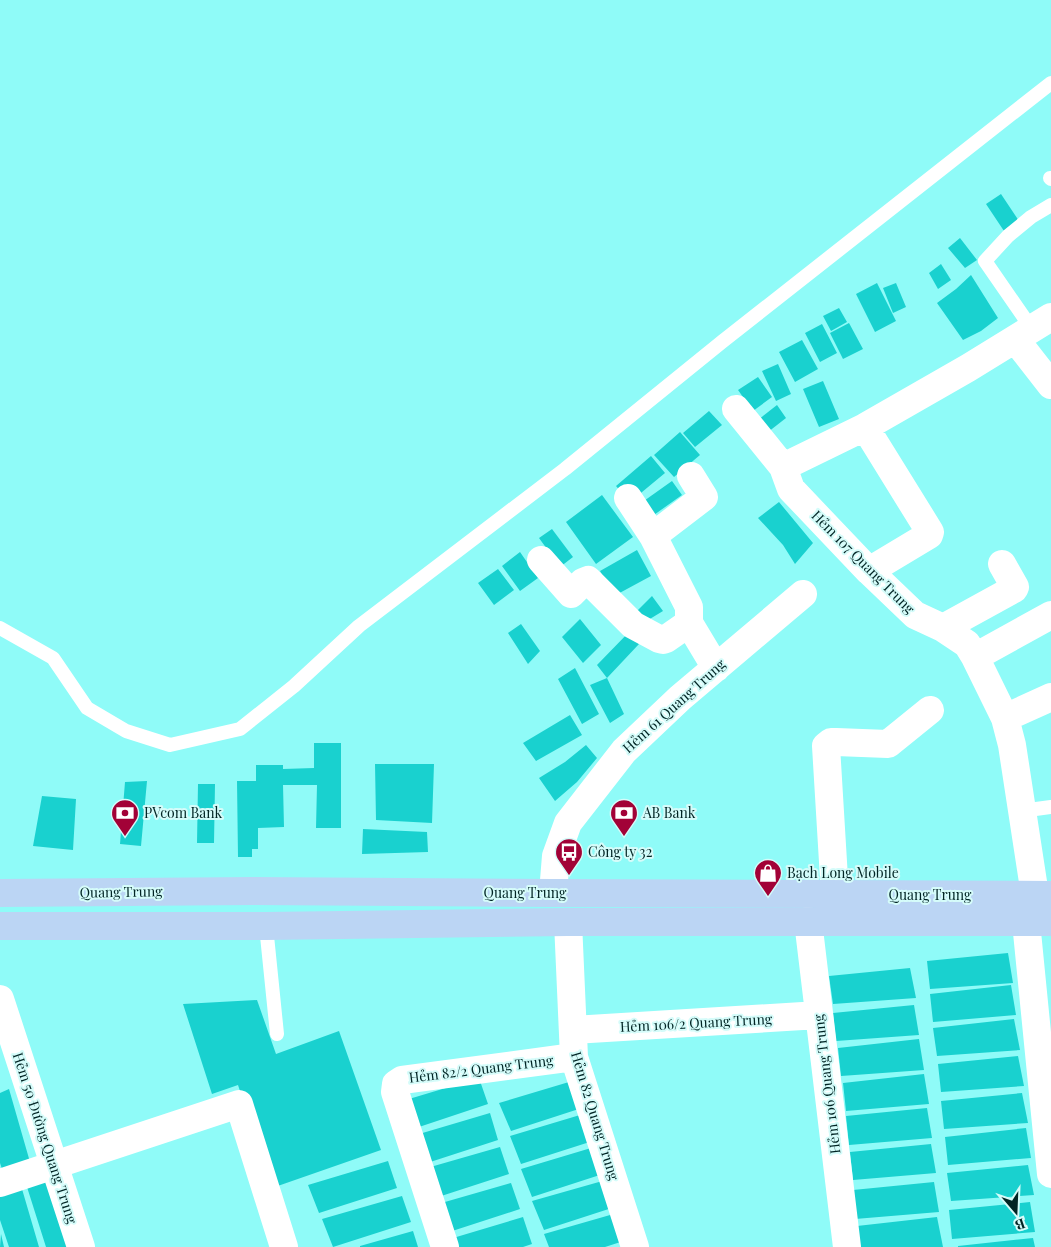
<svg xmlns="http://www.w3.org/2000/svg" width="1051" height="1247" font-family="'Playfair Display',serif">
<rect width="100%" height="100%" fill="#8ffbf8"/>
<path fill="#19d1cf" d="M1001,194l18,27 -15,10 -18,-27z
M960,238l17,22 -12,8 -17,-20z
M941,264l10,16 -13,9 -9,-16z
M971,275l27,43 -17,13 -18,9 -26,-37 19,-14z
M877,283l19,38 -21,11 -19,-38z
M896,283l10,24 -13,6 -10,-25z
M839,308l8,14 -16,9 -8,-15z
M849,323l14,26 -20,10 -13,-26z
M822,324l15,29 -17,9 -15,-29z
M802,340l16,29 -23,13 -16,-30z
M778,364l13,30 -15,7 -14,-30z
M758,377l14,20 -19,14 -15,-21z
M823,381l16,38 -20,8 -16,-38z
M777,405l9,13 -27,21 -10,-12z
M709,411l13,14 -27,22 -12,-14z
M680,432l20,23 -26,22 -20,-22z
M651,456l14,17 -35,29 -14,-16z
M672,481l10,14 -38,27 -10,-14z
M602,495l31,42 -37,27 -30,-42z
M779,502l34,41 -18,21 -12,-19 -25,-27z
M552,529l21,28 -13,10 -21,-29z
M637,550l14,26 -37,20 -14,-25z
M520,552l18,26 -18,13 -18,-25z
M498,569l16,21 -20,15 -16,-22z
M652,596l11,15 -33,20 -2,-11z
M580,619l21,26 -18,18 -21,-26z
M521,624l19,27 -12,13 -20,-31z
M630,631l9,13 -32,34 17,36 -14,9 -20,-38 17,-7 -10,-13z
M575,668l24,46 -17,10 -24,-45z
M570,715l12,20 -46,26 -13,-18z
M314,743h27v85h-25l1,-43h-34l1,42 -26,1v21h-6v8h-14l-1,-76h19v-16h27v4l31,-1z
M586,745l11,13 -20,24 -22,19 -16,-23 26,-16z
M375,764h59l-2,59 -56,-3z
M147,781l-6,65 -21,-2 5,-62z
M198,784h17l-1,59h-17z
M42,796l34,3 -3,51 -40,-4z
M363,829l64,3 1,20 -66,2z
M1008,953l5,30 -83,6 -3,-28z
M910,968l6,30 -83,6 -4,-28z
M1011,985l5,30 -83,7 -3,-28z
M257,1000l19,54 63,-23 42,119 -109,38 -34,-103 -26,9 -29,-90z
M914,1005l5,30 -83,6 -3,-28z
M1014,1019l6,31 -83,6 -4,-28z
M919,1039l5,31 -83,6 -3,-28z
M1018,1056l6,30 -83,6 -3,-28z
M924,1074l5,30 -83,7 -3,-28z
M479,1078l9,26 -78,26 -11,-28z
M579,1079l9,27 -77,25 -12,-28z
M9,1089l23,80 -27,9 -5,-15v-70z
M1022,1093l6,30 -84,6 -3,-28z
M927,1108l5,30 -83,7 -3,-29z
M590,1112l9,27 -78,25 -11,-28z
M490,1113l8,27 -77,25 -12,-28z
M1026,1128l5,30 -83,7 -3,-28z
M931,1144l5,29 -83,7 -3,-28z
M601,1145l8,27 -77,25 -11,-28z
M500,1147l9,27 -77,25 -12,-29z
M388,1161l9,27 -78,25 -11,-28z
M1028,1165l6,30 -83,6 -4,-28z
M55,1176l21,71h-30l-19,-60z
M613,1178l8,27 -77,25 -12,-29z
M934,1182l5,30 -84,7 -2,-29z
M511,1183l9,26 -77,25 -12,-28z
M22,1189l17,58h-30l-9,-27v-23z
M402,1196l9,26 -78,25 -11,-28z
M1030,1202l5,30 -83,7 -3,-29z
M624,1211l9,27 -28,9h-56l-5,-13z
M523,1217l9,27 -9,3h-78l-2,-6z
M937,1217l6,30h-84l-2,-21z
M413,1231l5,16h-58v-1z
M1,1234l3,13h-4z
M1033,1238l2,9h-77v-1z"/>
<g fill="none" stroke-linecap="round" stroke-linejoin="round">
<path stroke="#fff" stroke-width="14" d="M1050,178l1,1
M1032,329l-47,-68 23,-25 23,-19 20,-12
M0,628l53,30 34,50 39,23 44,14 70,-16 54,-43 65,-60 206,-157 158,-128 328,-258
M1021,811l30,-4
M266,926l11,108"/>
<path stroke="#fff" stroke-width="28" d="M1015,339l36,46
M736,409l47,58
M865,427l65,105 -1,3 -60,36
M628,498l25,38 36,71v16l27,45
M653,536l51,-39 -13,-21
M541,560l30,34 12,-12 5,-2 45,45 26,14 4,1 3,-1 23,-16
M943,628l71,-39 1,-2 -13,-23
M975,657l76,-42
M1005,718l46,-21
M553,893l3,-37 12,-33 56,-72 56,-53 123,-104
M835,895l-9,-149 5,-4h5l52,2 42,-34
M1035,895l-23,-150 -7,-27 -30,-61 -8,-13 -24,-16 -28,-13 -46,-44 -78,-82 -8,-22 82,-40 103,-59 83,-51
M808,921l39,326
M568,922l6,135 61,190
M1026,922l25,252
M0,999l81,248
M573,1030l246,-15
M0,1183l239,-79 45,143
M445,1247l-50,-155 1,-8 6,-4 172,-23"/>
<path stroke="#bbd5f4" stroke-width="28" d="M0,893l253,-2 300,2 498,2
M0,926h266l302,-4h483"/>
</g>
<defs>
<g id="bank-pin" transform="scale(1.4375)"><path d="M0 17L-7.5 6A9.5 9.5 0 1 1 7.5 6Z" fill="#a20237" stroke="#d5fcfa"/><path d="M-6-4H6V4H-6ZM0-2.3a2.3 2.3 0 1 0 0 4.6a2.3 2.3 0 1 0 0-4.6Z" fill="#fff"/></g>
<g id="bus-pin" transform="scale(1.4375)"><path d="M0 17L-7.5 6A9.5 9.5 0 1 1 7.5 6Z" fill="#a20237" stroke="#d5fcfa"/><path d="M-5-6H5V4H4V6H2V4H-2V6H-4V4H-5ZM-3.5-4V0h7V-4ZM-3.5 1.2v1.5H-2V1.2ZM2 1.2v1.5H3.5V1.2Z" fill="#fff"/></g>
<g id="shop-pin" transform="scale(1.4375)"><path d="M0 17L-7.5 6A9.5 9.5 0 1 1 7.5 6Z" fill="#a20237" stroke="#d5fcfa"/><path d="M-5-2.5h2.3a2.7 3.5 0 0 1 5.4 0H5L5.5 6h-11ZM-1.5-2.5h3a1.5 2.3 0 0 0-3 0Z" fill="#fff"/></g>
</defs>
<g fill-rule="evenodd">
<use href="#bank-pin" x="125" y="813"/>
<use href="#bank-pin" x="624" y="813"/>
<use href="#bus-pin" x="569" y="852"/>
<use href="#shop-pin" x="768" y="873"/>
</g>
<g text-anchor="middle" stroke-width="4" stroke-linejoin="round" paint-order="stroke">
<g font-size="14" fill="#012424" stroke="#d5fcfa">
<text transform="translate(863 562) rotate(45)" y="5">Hẻm 107 Quang Trung</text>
<text transform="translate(674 706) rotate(-42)" y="5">Hẻm 61 Quang Trung</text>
<text transform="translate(121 892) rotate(-1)" y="5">Quang Trung</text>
<text x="525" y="898">Quang Trung</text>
<text x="930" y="900">Quang Trung</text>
<text transform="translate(696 1023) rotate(-3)" y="5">Hẻm 106/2 Quang Trung</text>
<text transform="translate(481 1069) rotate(-7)" y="5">Hẻm 82/2 Quang Trung</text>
<text transform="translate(827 1084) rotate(-97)" y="5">Hẻm 106 Quang Trung</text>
<text transform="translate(595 1116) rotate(73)" y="5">Hẻm 82 Quang Trung</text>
<text transform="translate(45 1138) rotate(72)" y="5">Hẻm 50 Đường Quang Trung</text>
</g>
<g font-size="14" fill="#012424" stroke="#d5fcfa" text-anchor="start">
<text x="144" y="818">PVcom Bank</text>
<text x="643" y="818">AB Bank</text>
<text x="588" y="857">Công ty 32</text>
<text x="787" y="878">Bạch Long Mobile</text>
</g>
</g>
<g transform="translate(1016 1212) rotate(161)" stroke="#d5fcfa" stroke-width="4" paint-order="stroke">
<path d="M0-4L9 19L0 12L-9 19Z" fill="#012424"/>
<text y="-8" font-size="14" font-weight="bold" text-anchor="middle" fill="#012424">B</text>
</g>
</svg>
